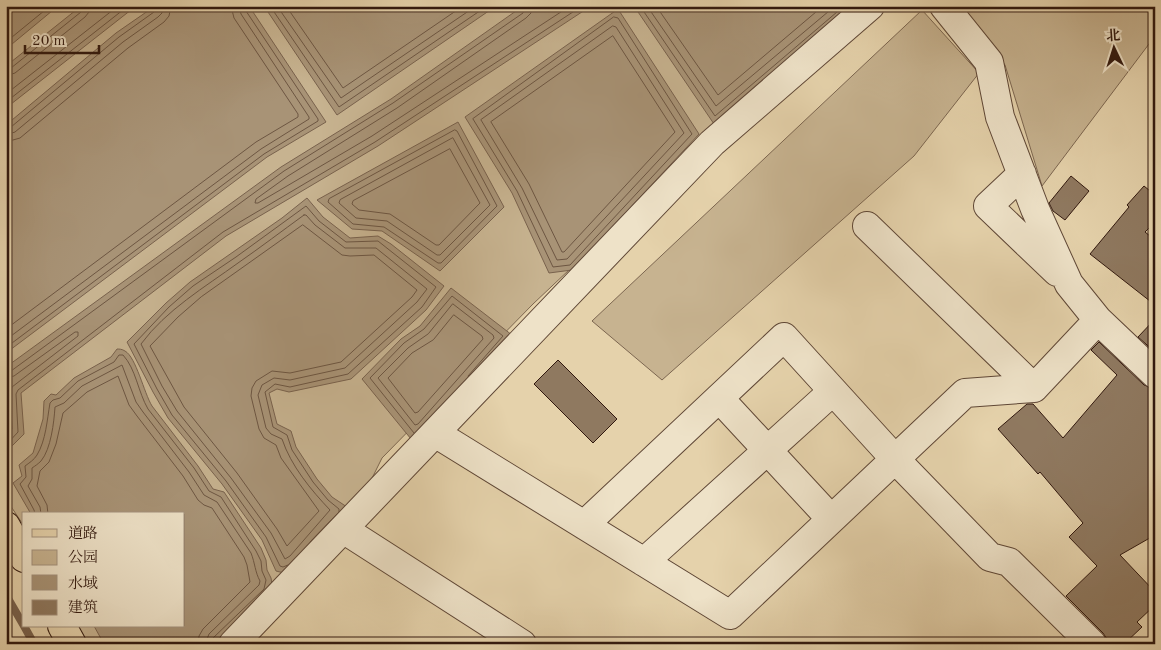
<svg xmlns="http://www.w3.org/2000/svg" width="1161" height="650" font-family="'Old Standard TT','Noto Serif SC',serif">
<rect width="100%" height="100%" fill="#e5d2ab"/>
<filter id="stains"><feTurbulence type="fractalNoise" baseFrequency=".004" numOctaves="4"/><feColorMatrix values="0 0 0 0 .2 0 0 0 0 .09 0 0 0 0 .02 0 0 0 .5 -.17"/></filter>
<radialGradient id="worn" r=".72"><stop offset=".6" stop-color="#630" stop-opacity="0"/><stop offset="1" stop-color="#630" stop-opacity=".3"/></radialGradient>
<path fill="#c7b390" stroke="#7c6650" d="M6,6h842l-315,298 -151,154 -45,91 -86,95h-207l25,-18h115v-112h-160v12l-18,-27z
M963,6h192v30l-113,150 -37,-121z
M922,10l57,63 -65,83 -252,224 -70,-59z"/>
<path fill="#a89376" stroke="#79624d" d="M6,6h52l-52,43z
M81,6h55l-130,102v-42z
M155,6h94l77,116 -59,35 -257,193 -4,-6v-219l110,-92z
M264,6h232l-159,109z
M523,6h68l-213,140 -152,90 -205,157 3,41 -18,18v-85l275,-200 110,-68z
M634,6h218l-138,118z
M618,9l81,125 -127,136 -23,3 -37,-80 -47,-76z
M458,122l46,85 -64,64 -58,-40 -30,-2 -35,-29z
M307,198l16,19 27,21 28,-2 13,8 53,42 -18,24 -75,69 -62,13 -12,-3 -8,4 8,31 14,7 5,16 21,32 15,18 15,10 -63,66 -8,-2 -14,-31 -40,-56 -54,-66 -15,-26 -26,-50 39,-39 24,-21 92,-64z
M451,288l61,47 -101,104 -49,-60 39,-40 19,-13z
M117,349c2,0 5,0 8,2 11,6 19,42 27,55l46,60 15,23 11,3 37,56 5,12 1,10 4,8 1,6 -10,13 -47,47h-111l-10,-18h90v-112h-153l-18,-31 9,-7 -3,-11 14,-12 10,-34 1,-18 7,-7 5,1 18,-17 37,-21z"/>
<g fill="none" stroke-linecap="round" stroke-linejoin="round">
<path stroke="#6d5642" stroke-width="1" d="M270,6l69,101 148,-101
M277,6l64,92 135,-92
M286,6l57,82 120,-82
M532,6l-1,7 -5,5 -129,90 -109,68 -32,23 -1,4h3l114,-67 198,-130
M640,6l75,110 129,-110
M647,6l69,100 119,-100
M656,6l62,89 105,-89
M614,17l4,1 74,116 -122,131 -17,2 -36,-76 -44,-72z
M613,26l3,1 68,106 -117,126 -10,1 -35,-72 -41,-68z
M613,36l62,96 -111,120h-2l-33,-68 -38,-62z
M6,42l44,-36
M6,69l5,-1 70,-56 2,-6
M6,76l9,-3 70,-56 4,-5 1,-6
M6,94l112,-88
M6,102l122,-96
M6,128l5,-1 108,-90 35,-25 3,-6
M455,130l2,1 40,75 -56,57h-3l-54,-36 -31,-3 -25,-22 1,-3z
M6,135l9,-3 108,-90 35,-25 4,-4 1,-7
M453,138l37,67 -50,50h-3l-50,-34 -31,-3 -17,-15 1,-3z
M6,142l14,-4 108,-90 36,-26 5,-6 2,-10
M450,149l30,54 -41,42h-3l-46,-31 -31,-4 -7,-6 1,-3z
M304,215h2l9,10 30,23h31l51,41 -10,13 -72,66 -55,12 -16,-2 -12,7 -4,10 8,33 5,6 11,5c9,27 29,51 48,71l-40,46 -5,3 -14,-26 -40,-55 -54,-67 -15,-25 -21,-42c25,-34 64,-57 97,-81 23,-16 44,-32 66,-48z
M303,225l39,30 8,1 24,-1 43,35 -5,7 -71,65 -51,11 -18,-2 -16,10 -4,7 -1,8 8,33 5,9 12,7 5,13 38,53 -32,35 -10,-17 -40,-56 -53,-66 -34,-61 28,-29 23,-20z
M453,304l40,31 1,3 -76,86 -3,1 -37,-47 30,-30 20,-14z
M454,315l28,21 1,3 -65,73 -3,1 -27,-35 24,-25 21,-13z
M6,329l250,-187 42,-25v-3l-64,-96 -3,-12
M6,336h5l250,-187 48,-30v-2l-68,-103 -2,-8
M6,343h6l252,-189 54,-33v-2l-72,-108 -1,-5
M6,372l5,-1 273,-200 109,-68 130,-90 2,-7
M6,378l8,-2 61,-44h3v4l-66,51 -2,7 2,35 -6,7
M414,433l-44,-55 34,-35 20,-14 28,-33 51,40 -35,40
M6,445l12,-13 -2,-38 2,-4 205,-158 152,-90 207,-136
M35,514l-1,-4 -14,-26 6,-7 -1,-11c4,-3 9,-6 12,-11 9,-15 10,-35 13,-52l3,-3 7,-2 18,-17 36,-19 5,-7h4c13,14 15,37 25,54l46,59 15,23 12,6 35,54 5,10 1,10 4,9 -2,9 -51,49 -1,6
M41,514l-1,-7 -12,-21 4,-7v-11c3,-2 6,-4 9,-7 10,-12 13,-39 14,-54l9,-4 18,-17 40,-21 14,37 7,10 46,60 15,23 13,7 34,51c4,10 4,19 9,28l-1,4 -50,49 -4,10
M48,514l-1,-9 -10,-19 3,-15 9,-9 7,-18 7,-31 24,-21 31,-16 11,29 8,11 46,60 15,24 6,5 8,3 32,49 3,8 3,17 -47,47 -4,7 -1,8
M288,565l-5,2 -3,-1 -14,-29 -40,-56 -54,-66 -15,-26 -23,-45 35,-37 24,-21 43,-29 70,-51 13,15 27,21 32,-1 58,46 -14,20 -74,67 -58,13 -15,-3 -10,8 8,35 14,8 5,15 21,32 15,18 11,9v3l-29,30"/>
<path stroke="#79624d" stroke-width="8" d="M6,595l18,31
M24,626l10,18"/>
</g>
<path fill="#8f7960" stroke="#32190f" d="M1071,176l18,15 -24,29 -12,-9 -4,-8z
M1144,186l11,9v27l-10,10 10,8v65l-65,-51 39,-47 -2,-2z
M1155,319v33l-17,-15z
M1099,342l45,43 11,4v146l-35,20 35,37v13l-18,17 5,5 -18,17h-17v-5l-4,-6 -37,-37 31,-30 -28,-29 14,-14 -43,-51 -2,2 -40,-45 29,-25h6l30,34 54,-63 -26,-25z
M558,360l59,59 -24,24 -59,-59z"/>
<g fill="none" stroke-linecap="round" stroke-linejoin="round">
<g stroke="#5f4736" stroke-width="30">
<path id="minor" d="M1022,174l-34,32 69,66
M867,226l167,162
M1098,320l57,54
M719,398l112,121
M435,433l295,182 235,-222 69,-5 64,-68 -29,-36 -34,-75 -35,-92 -11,-55 -45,-56
M584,525l200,-188 111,122 95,98 19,5 83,82
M343,529l179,115
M644,562l189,-171
M233,644l479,-501 158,-137"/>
</g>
<g stroke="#32190f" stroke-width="30">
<path id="major" d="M6,526l18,32
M62,626l10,18"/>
</g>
<use href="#minor" stroke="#eee2c8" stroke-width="28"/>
<use href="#major" stroke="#e5d2ab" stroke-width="28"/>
</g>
<rect width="1161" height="650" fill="none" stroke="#e5d2ab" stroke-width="25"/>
<rect x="8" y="8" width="1146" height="635" fill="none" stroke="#32190f" stroke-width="2.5"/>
<rect x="12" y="12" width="1136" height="625" fill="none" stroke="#32190f"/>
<rect x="22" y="512" width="162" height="115" fill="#eee2c8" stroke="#a3927e"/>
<rect x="32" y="529" width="25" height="8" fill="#e5d2ab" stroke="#a3927e"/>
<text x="68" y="538" font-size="15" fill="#32190f">道路</text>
<rect x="32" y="550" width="25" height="15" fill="#c7b390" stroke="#a3927e"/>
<text x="68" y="562" font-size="15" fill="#32190f">公园</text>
<rect x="32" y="575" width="25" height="15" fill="#a89376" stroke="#a3927e"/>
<text x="68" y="588" font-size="15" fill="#32190f">水域</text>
<rect x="32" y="600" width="25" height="15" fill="#8f7960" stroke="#a3927e"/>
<text x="68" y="612" font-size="15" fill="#32190f">建筑</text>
<g transform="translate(1114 48) rotate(356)" stroke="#eee2c8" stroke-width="4" paint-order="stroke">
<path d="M0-4L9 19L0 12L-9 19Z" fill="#32190f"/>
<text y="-8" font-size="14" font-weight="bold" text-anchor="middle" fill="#32190f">北</text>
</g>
<path d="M25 45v8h74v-8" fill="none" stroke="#32190f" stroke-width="2.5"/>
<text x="32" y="45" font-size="15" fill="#32190f" stroke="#eee2c8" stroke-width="4" paint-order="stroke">20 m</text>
<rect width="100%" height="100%" filter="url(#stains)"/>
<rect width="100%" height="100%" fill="url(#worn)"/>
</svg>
